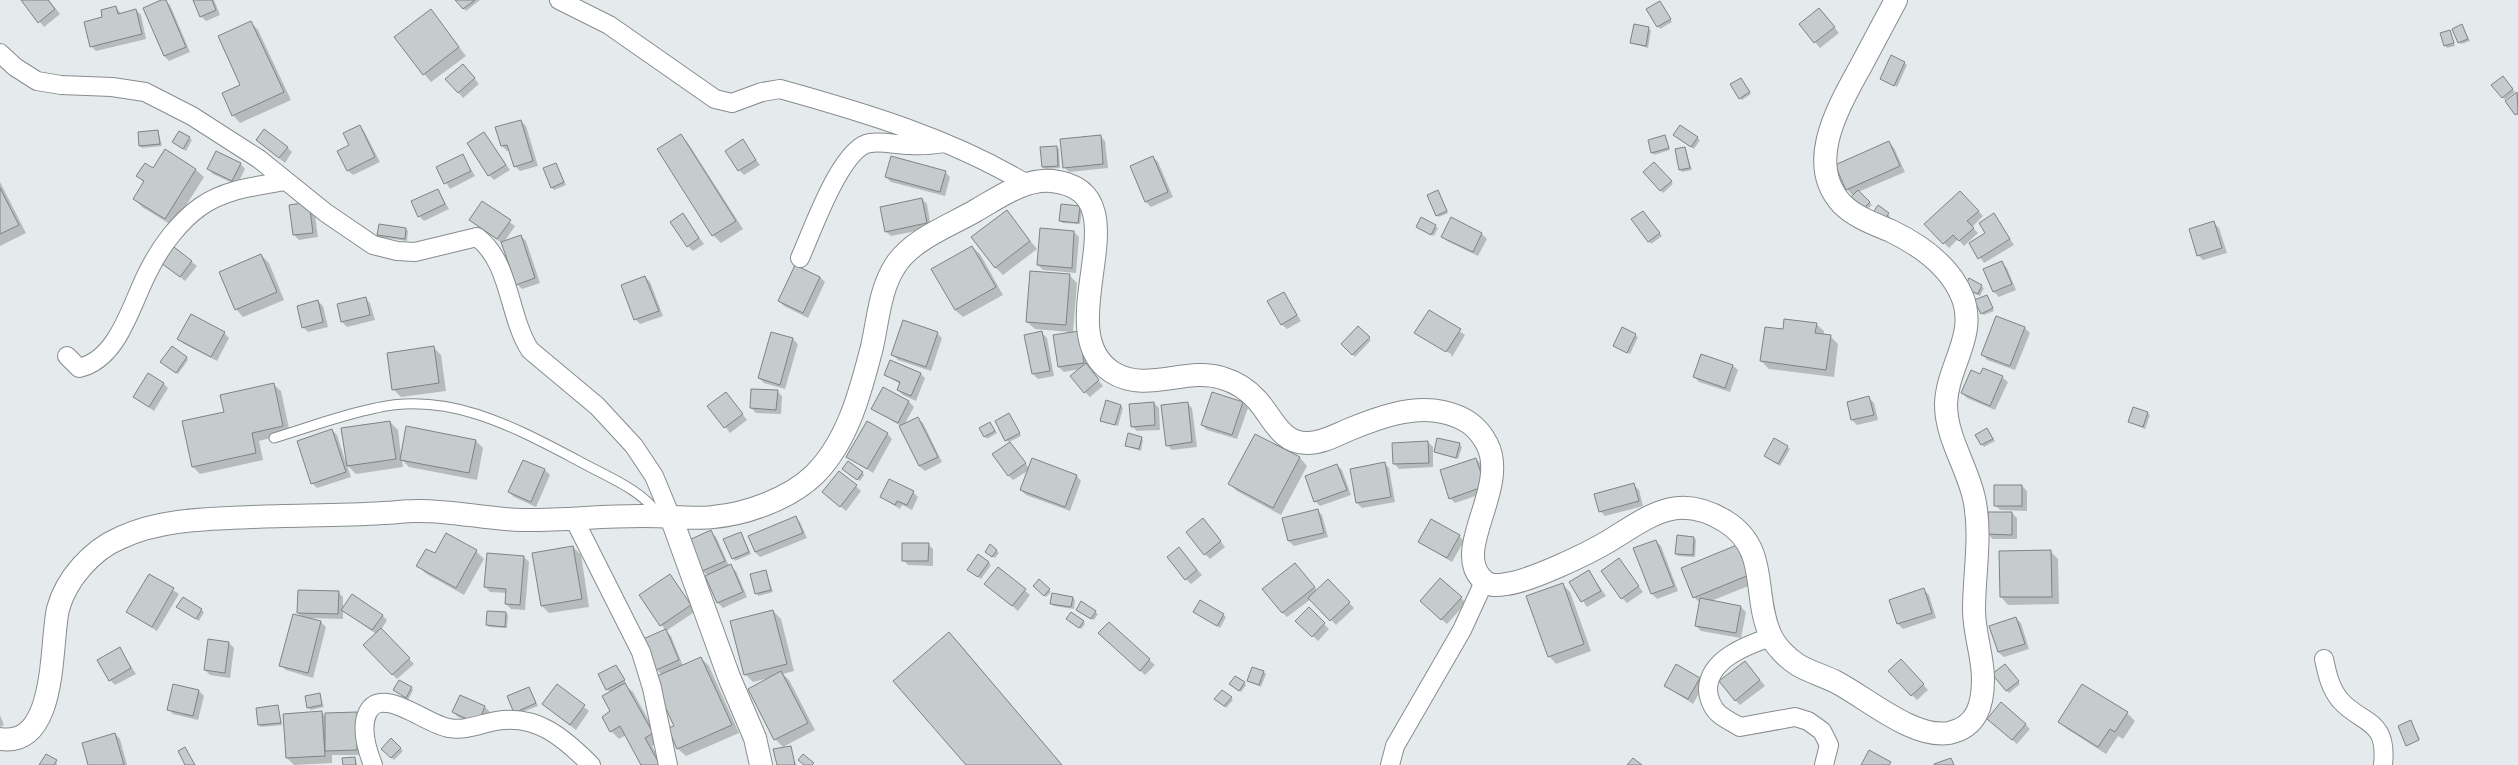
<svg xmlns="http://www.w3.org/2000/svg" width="2518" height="765" font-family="'Work Sans',sans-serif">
<rect width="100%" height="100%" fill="#e5eaec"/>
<path fill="#0003" d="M22,0h27l11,14 -16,13z
M164,0l6,5 20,47 -21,9 -5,-5z
M194,0h20l6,15 -14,6 -5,-5z
M457,0h23l-14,11z
M1662,5l10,17 -12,7 -12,-19z
M116,7l5,7 15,-4 5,5 5,24 -50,12 -5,-5 13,-28z
M431,11l35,45 -35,26 -7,-8z
M1824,14l15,19 -19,15 -20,-24z
M251,22l7,8 33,70 -51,23 -7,-8 8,-29z
M1635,25l16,5 -3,18 -17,-5z
M2462,26l8,15 -9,3 -2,-2z
M2450,32l5,14 -8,2 -2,-3z
M1891,56l16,9 -10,22 -16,-8z
M468,70l11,14 -16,14 -16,-19z
M2505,80l10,12 -10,8 -12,-15z
M1743,81l8,13 -9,6 -2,-2z
M2517,93l1,1v22l-12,-15z
M521,121l5,5 12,40 -18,5 -5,-5 -5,-16 -3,1 -5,-5z
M359,126l5,5 16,31 -27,13 -6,-5 3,-24z
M1680,126l20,14 -6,9 -18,-12z
M158,131l4,15 -20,2 -2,-2 -1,-13z
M180,132l12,8 -6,11 -10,-7z
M484,133l26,37 -16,10 -5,-5z
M681,136l7,7 55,86 -22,14 -8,-8z
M1100,136l5,5 3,27 -39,4 -5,-5z
M1665,136l5,14 -16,5 -2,-3z
M257,140l30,7 5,5 -7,11z
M742,141l18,24 -16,10 -5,-5z
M1889,142l5,6 11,24 -47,20 14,13 -7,6 -7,-19 -6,3 -5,-6z
M1056,147l3,2 1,19 -15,1 -2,-2z
M1685,148l7,22 -10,2 -2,-3z
M165,150l31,20 8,7 -31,49 -31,-19 -8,-8 10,-16 -6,-7 15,-7z
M462,155l13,21 -25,13 -13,-21z
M1153,157l5,5 15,35 -22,10 -5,-5z
M240,163l5,6 -8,16 -24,-11 -5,-5z
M1654,163l19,21 -10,9 -19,-20z
M556,164l10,21 -12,5 -3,-3z
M945,172l5,5 -5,19 -54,-14 -5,-5z
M0,182l26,51 -26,13z
M438,190l11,19 -25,12 -5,-5z
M1440,194l8,19 -9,4 -2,-2z
M1965,197l18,19 -11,11 6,6 -14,13 -6,-7 -9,9 -5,-5z
M922,199l5,5 4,24 -40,8 -6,-5z
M482,202l33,24 -11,16 17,-6 5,5 14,42 -18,6 -5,-5 -14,-40 -33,-24z
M309,204l5,5 4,28 -19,3 -5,-5z
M1062,206l20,3 -2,15 -17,-1 -3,-2z
M1878,207l12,9 -4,7z
M1006,211l31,38 -34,26 -8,-8z
M682,214l22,30 -11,7 -5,-5z
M1645,214l17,22 -11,8 -18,-25z
M1994,214l20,31 -30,18 -14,-20 16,-9z
M1421,218l17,10 -4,8 -15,-7z
M1451,218l31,16 5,5 -9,17 -31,-15 -5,-5z
M2214,223l5,5 8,25 -24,7 -5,-5z
M406,229l2,2 -1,10 -26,-4 -3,-2z
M1041,229l33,3 5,5 -3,36 -33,-3 -5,-5z
M972,247l8,7 23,41 -40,22 -8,-7z
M174,248l23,18 -12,15 -22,-18z
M261,255l8,8 15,37 -41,17 -7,-8z
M2002,262l5,6 9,22 -17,7 -5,-5 -9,-22z
M1069,275l8,8 -4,49 10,5 5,31 15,18 -13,11 -5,-5 -5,-23 -16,3 -5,-5 11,-35 -35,-3 -8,-7z
M645,277l5,5 13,34 -23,8 -5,-5z
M820,277l5,5 -17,36 -24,-12 -5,-5z
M1969,279l15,9 -4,8 -13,-6z
M1284,293l17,28 -14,8 -6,-5z
M1986,296l8,15 -10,4 -2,-2z
M365,298l5,5 5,17 -28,7 -5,-5 -4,-17z
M318,301l5,5 5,21 -20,5 -5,-5z
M1429,311l36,24 -13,22 -1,-3 -35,-21z
M1816,324l8,7v4l6,1 8,8 -4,33 -65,-8 -8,-8z
M1358,327l13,13 -16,17 -13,-13z
M1622,328l16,9 -8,17 -16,-9z
M2025,328l5,5 -15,37 -28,-10 -5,-6z
M224,333l5,5 -12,23 -33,-17 -5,-5z
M937,333l5,5 -11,33 -33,-11 -5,-5z
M1042,333l5,5 7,38 -16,3 -5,-5 -7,-38z
M793,339l5,5 -13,45 -21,-6 -5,-5z
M433,347l8,8 5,36 -45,6 -8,-8z
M186,357l2,3 -10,14 -15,-10z
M1732,365l6,5 -8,22 -31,-10 -5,-5z
M920,373l5,5 -9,23 -13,-6 -5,-5 2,-6 -15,-9z
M1981,376l21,1 6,5 -13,28 -28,-12 -5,-5z
M163,383l5,5 -14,23 -20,-14z
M273,384l8,7 9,42 -31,8 4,19 -63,14 -7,-7 32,-55z
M777,391l5,5 -1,18 -25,-1 -5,-5z
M726,393l21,27 -17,13 -21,-27z
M1212,393l31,10 5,5 -11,31 -30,-9 -5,-5z
M1869,398l5,5 4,17 -21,5 -5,-5 -4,-17z
M909,402l5,5 -10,18 13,-7 6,5 19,39 -17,9 -6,-5 -18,-40 -29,-17z
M1154,403l5,5 1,22 -23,1 -5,-5z
M1187,403l5,5 5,39 -25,3 -5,-5z
M1121,406l2,2 -5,18 -17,-6z
M2147,413l3,2 -5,14 -16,-7z
M1009,414l12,22 -12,6 20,26 47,7 5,6 -11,30 -44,-16 -5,-5 8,-20 -16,10 -5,-5 2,-32 -4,-3z
M390,422l8,8 3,26 74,-16 8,8 -6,32 -68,-13 -7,-7 1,7 -47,7 -9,-9 4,12 -34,11 -5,-5 20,-53 5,5 9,28z
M990,423l7,10 -10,6 -7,-10z
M1987,429l8,12 -11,6 -8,-12z
M887,433l5,6 -19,34 -26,-17z
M1256,435l44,23 7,8 -26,49 -44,-24 -7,-7z
M1141,438l2,2 -2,11 -15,-5z
M1428,442l5,5v20l-34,2 -5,-6z
M1459,444l3,3 -4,12 -23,-7z
M1787,447l3,2 -10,17 -15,-10z
M1476,459l5,5 9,27 -35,12 -5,-5z
M523,461l22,9 5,5 -14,32 -22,-10 -5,-5z
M1384,463l5,5 6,34 -33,6 -5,-5 -6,-34z
M1337,465l5,5 9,25 -31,11 -5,-5z
M846,471l16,1 2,3 -4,6z
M1634,485l5,5 4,16 -38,10 -5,-5z
M856,486l5,5 -15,20 -23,-19z
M2022,486l5,5v20l-27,-1 -5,-5z
M913,492l5,5 -6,13 -10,-5 -2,4 -19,-12z
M1317,510l5,5 6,22 -34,9 -5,-5 -6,-22z
M2012,513l5,5v21h-24l-5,-5z
M795,517l5,5 7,16 -47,19 -5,-5 -6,-16z
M1208,525l17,22 -15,12 -5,-5z
M711,532l5,5 13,29 7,5 11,26 -24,11 -5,-5 -12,-27h2l-5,-5 -13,-30z
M741,533l10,21 -16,7 -10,-21z
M447,534l29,17 8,8 -20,36 -39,-22 -7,-8 17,-10z
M1459,536l5,5 -12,21 -33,-20z
M1678,536l16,2 2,2 -1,17 -17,-1 -2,-3z
M1656,541l5,5 17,45 -21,8 -5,-5 -17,-45z
M928,544l5,5v17l-25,-1 -5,-5z
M990,546l9,7 -4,5 -6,-4z
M1736,546l20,37 -45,18 30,6 5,5 -5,26 -40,-7 -5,-5 4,-23 -6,-6z
M573,547l8,8 8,52 -40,6 -8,-8z
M1179,549l23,26 -11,9 -5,-5z
M2050,551l8,8 1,45 -51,1 -7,-8 -1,-45z
M524,557l5,5 -4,48 -14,-1 -5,-5 1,-11 -17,-1 -5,-5z
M1619,560l24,32 -16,11 -5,-5z
M988,562l3,3 -10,14 -10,-7z
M1295,564l22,26 11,-10 26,28 -18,17 -25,-26 -24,18 -5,-5z
M998,568l32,27 -12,16 -32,-27z
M766,571l7,21 -15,4 -7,-21z
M1589,571l17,25 -19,11 -16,-25z
M149,575l30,19 -22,37 -30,-19z
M669,575l27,36 -30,20 5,5 12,30 18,-8 8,8 30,67 -53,23 -8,-7 -8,-20 5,-3 -13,-41v-10l-5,-5 9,-39 -26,-36z
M1039,580l12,12 -5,5 -12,-11z
M1562,584l8,8 21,59 -35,13 -7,-8z
M1924,590l5,5 7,23 -33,11 -5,-5z
M338,592l5,5v12l39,6 5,5 -6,10 33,34 -17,15 -33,-34 12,-11 -33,-24v9l-34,-1 12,4 5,5 -13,51 -27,-8 -5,-5 21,-48 -4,-4z
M1053,594l20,4 2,2 -1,9 -20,-3 -3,-3z
M1461,598l5,5 -19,21 -21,-18z
M183,599l21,13 -5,9 -21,-14z
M1081,603l17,11 -4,6 -15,-8z
M1309,609l20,20 -11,12 -21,-20z
M773,611l8,8 13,52 -11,3 6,6 26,50 -32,17 -8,-8 -6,-61 -16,4 -8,-8z
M1194,612l29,3 3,2 -6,11z
M506,613l2,2 -1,13 -18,-1 -2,-2z
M2016,618l5,5 8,26 -25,8 -6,-5z
M1070,621h13l2,3 -4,5z
M1109,623l46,42 -10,10 -41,-37z
M949,633l10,10 103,122h-94z
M209,640l20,3 5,5 -4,30 -20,-3 -5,-5z
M120,649l16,25 -21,11 -5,-5z
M1906,665l22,25 -11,10 -5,-5z
M616,666l10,17 -2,1 9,8 27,49 -8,5 10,19h-19l-17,-30 -7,4 -8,-8v-38l-4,-4z
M1750,667l15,19 -25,19 -5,-5z
M2007,667l13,17 -11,9 -3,-3z
M1264,672l2,2 -5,13 -13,-6z
M1699,678l6,5 -12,21 -28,-18z
M1244,683l2,2 -5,7 -8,-6z
M174,685l25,6 5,5 -6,24 -25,-6 -5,-5z
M557,686l32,25 -13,19 -33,-26z
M411,688l2,2 -5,10 -14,-10z
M529,688l9,18 -21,8 -2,-2z
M319,695l5,12 -13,3 -3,-2z
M460,696l25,11 5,5 -7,16 -25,-11 -5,-5z
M1231,698l2,2 -7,8 -8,-7z
M278,706l4,19 -21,2 -2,-2z
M321,712l5,5 30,-4 5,6v36h-29v8l-38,2 -7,-7 -3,-43z
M2127,713l8,8 -12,18 -5,-3 -12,18 -39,-25 -8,-7z
M0,715l4,10 -4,2z
M2411,722l9,17 -13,5z
M1993,724h32l5,5 -13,15z
M115,734l5,5 7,26h-38z
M391,740l12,11 -9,9 -12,-11z
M790,747l6,18h-18z
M355,758l2,7h-13z
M56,761l1,4h-16z"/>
<path fill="#c6cbcd" stroke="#7f8385" d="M21,0h27l7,9 -17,14z
M161,0h5l20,47 -22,9 -21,-48z
M193,0h19l4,10 -16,7z
M455,0h20l-12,9z
M1660,1l11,18 -14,8 -11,-18z
M116,6l2,8 18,-5 6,25 -52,13 -6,-25 18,-5 -1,-7z
M1819,8l16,19 -21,16 -15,-19z
M431,9l28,38 -36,28 -29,-38z
M251,21l33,71 -52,24 -10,-23 18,-8 -22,-49z
M1634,24l15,3 -3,19 -16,-3z
M2462,24l6,15 -10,4 -6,-14z
M2450,30l4,13 -10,3 -4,-13z
M1891,55l14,7 -11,24 -14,-7z
M463,64l12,14 -17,15 -13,-14z
M2503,76l10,13 -11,9 -11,-13z
M1741,78l9,14 -11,7 -9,-15z
M2517,92l1,21 -3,2 -10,-14z
M521,120l12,41 -19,6 -7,-22 -6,1 -6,-19z
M360,125l15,32 -28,14 -10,-20 12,-6 -6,-12z
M1680,125l18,12 -7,10 -18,-12z
M264,129l24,18 -9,11 -23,-18z
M158,130l2,14 -21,2 -1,-14z
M179,131l11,6 -7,12 -11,-7z
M484,132l22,33 -18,11 -21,-33z
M681,134l55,87 -24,15 -55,-87z
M1101,135l2,29 -40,4 -3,-29z
M1665,135l4,13 -18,5 -3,-13z
M743,139l13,21 -18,11 -13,-20z
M1889,141l11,25 -54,24 -11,-25z
M1057,146l1,20 -16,1 -2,-20z
M1685,147l5,21 -11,2 -4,-21z
M165,149l31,20 -31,50 -32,-20 11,-18 -8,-5 9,-13 8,5z
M216,151l25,12 -9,18 -25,-12z
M463,154l8,17 -27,13 -8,-17z
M891,156l55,15 -6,21 -55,-15z
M1153,156l15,36 -23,10 -15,-36z
M1654,162l18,19 -12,10 -17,-19z
M556,163l8,19 -13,6 -8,-20z
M0,188l19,37 -19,9z
M438,189l7,15 -27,13 -7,-16z
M1438,190l9,21 -11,5 -9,-21z
M1858,190l12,12 -8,8 -12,-12z
M1960,191l19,20 -12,10 7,7 -15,13 -6,-6 -10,9 -19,-20z
M922,198l5,25 -42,9 -5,-25z
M482,201l29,19 -14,19 -28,-19z
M309,202l4,31 -20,2 -4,-30z
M1061,204l19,2 -2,17 -19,-2z
M1878,205l11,8 -6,8 -11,-7z
M1007,210l23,31 -35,27 -24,-31z
M1643,211l17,22 -12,9 -17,-23z
M683,213l16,25 -12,9 -17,-25z
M1994,213l16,26 -32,20 -9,-16 16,-10 -6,-10z
M1421,217l15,8 -5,10 -15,-8z
M1451,217l31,16 -9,19 -32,-15z
M2214,221l8,27 -25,8 -8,-27z
M379,224l27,4 -1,11 -28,-4z
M1040,228l34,3 -2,37 -35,-3z
M521,235l14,43 -19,7 -15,-43z
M972,246l24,41 -41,23 -24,-41z
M174,247l18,14 -12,16 -19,-14z
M261,254l16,38 -42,18 -16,-38z
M2002,261l10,23 -19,8 -10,-23z
M795,265l25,12 -17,36 -25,-12z
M1030,271l40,3 -4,51 -40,-3z
M645,276l14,35 -25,9 -13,-35z
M1969,278l13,7 -4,9 -14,-6z
M1284,292l13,23 -16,10 -14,-24z
M1987,295l6,13 -12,6 -7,-14z
M366,297l4,18 -29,7 -4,-18z
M318,300l5,22 -21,6 -5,-22z
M1429,310l32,19 -15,23 -32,-19z
M191,314l34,18 -14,25 -34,-18z
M1996,316l29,11 -15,39 -29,-11z
M1784,319l33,4 -2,10 16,2 -5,35 -66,-9 5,-34 18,2z
M903,320l35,12 -12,35 -35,-12z
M1358,326l12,11 -18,18 -11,-11z
M1622,327l14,7 -9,19 -14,-7z
M1042,331l8,40 -18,3 -8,-39z
M1079,331l5,32 -26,4 -5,-32z
M771,332l22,6 -13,47 -22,-7z
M172,346l15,11 -11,16 -16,-11z
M434,346l5,37 -47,7 -5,-37z
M1701,354l32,11 -8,23 -32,-11z
M890,360l31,13 -10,23 -14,-6 3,-8 -16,-7z
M1086,363l13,17 -15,13 -14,-17z
M1983,368l20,8 -13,30 -29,-13 10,-23 9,4z
M148,373l16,10 -15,24 -16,-10z
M274,383l9,43 -31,7 4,20 -64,14 -10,-46 42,-9 -4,-17z
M883,387l26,14 -11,22 -27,-14z
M751,389l27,1 -2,20 -26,-2z
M726,392l17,22 -19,14 -17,-22z
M1212,392l31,10 -11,33 -31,-10z
M1869,396l5,19 -23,5 -4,-18z
M1106,400l15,5 -6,20 -15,-4z
M1154,402l1,23 -24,2 -2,-23z
M1188,402l4,40 -26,4 -5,-41z
M2133,407l15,5 -5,15 -15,-5z
M1009,413l11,20 -15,8 -10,-20z
M918,417l20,40 -19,9 -20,-40z
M390,421l6,38 -49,7 -6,-38z
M867,421l21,12 -21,36 -21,-12z
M990,422l5,9 -11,6 -5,-9z
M406,426l70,14 -7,33 -69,-13z
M1987,428l6,11 -12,6 -6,-10z
M332,429l14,43 -35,12 -14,-43z
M1128,433l14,4 -3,12 -14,-3z
M1255,434l45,23 -27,51 -45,-24z
M1437,438l23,5 -4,15 -22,-6z
M1774,438l14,8 -10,18 -14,-8z
M1428,441l1,22 -36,1 -1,-21z
M1010,442l16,21 -18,13 -16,-22z
M1032,458l45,17 -12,32 -45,-17z
M1476,458l9,28 -36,13 -9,-29z
M523,460l22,9 -14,33 -23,-10z
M848,461l15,11 -6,8 -15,-11z
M1385,462l6,35 -35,6 -6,-34z
M1337,464l10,26 -33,12 -9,-26z
M839,471l18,14 -17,22 -18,-15z
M889,479l25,12 -7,14 -10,-4 -2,4 -15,-8z
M1634,483l5,18 -40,11 -5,-18z
M1994,485h28v21h-28z
M1318,509l6,24 -36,8 -6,-23z
M1988,512h24v23l-25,-1z
M796,516l7,17 -48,19 -7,-16z
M1203,518l18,23 -17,14 -18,-23z
M1431,519l29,16 -13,23 -29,-16z
M711,530l14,31 -23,10 -13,-31z
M741,532l8,20 -17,7 -9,-20z
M446,533l31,17 -21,38 -40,-22 10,-17 9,4z
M1677,535l17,2 -1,18 -18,-1z
M1656,540l18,46 -23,8 -18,-46z
M902,543h27l-1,18h-26z
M990,544l7,6 -5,7 -7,-5z
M1737,545l12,30 -56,23 -12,-30z
M573,546l9,53 -41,7 -9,-53z
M1179,547l18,23 -12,10 -18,-23z
M2051,550l1,47h-52l-1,-46z
M487,553l37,3 -4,49 -15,-1 1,-15 -22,-2z
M978,554l11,8 -11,15 -11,-7z
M1619,558l20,28 -18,13 -20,-28z
M1295,563l20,24 -33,26 -20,-24z
M731,564l12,28 -26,11 -12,-27z
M998,567l28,22 -14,17 -28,-22z
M766,570l5,20 -16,4 -5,-20z
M1589,570l12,21 -20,11 -12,-20z
M149,574l25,14 -22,39 -26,-15z
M670,574l21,31 -31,21 -21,-31z
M1440,578l22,19 -21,23 -21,-19z
M1039,579l11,10 -6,7 -11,-10z
M1328,579l22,23 -20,19 -22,-23z
M1563,583l21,61 -36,13 -22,-61z
M1924,588l8,25 -35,11 -8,-24z
M298,590l41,1 -1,23 -41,-1z
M1052,593l21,4 -2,10 -21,-3z
M352,594l31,21 -11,15 -31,-20z
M183,597l19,12 -6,10 -20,-12z
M1700,598l41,8 -5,27 -41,-7z
M1200,600l24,14 -7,12 -24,-14z
M1081,601l15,10 -5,8 -15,-9z
M1309,607l16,16 -13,14 -17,-16z
M773,610l14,54 -43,11 -14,-54z
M487,611l19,1 -1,15 -19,-2z
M1071,612l13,9 -5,7 -13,-9z
M293,614l28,7 -13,52 -29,-7z
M2016,617l9,27 -27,8 -9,-26z
M1109,622l41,37 -10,12 -42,-38z
M381,628l29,30 -18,17 -29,-30z
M666,629l13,31 -23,10 -13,-31z
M949,632l113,133h-96l-73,-84z
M208,639l21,3 -4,31 -21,-3z
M120,647l11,21 -22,13 -12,-21z
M701,657l31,68 -55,24 -9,-21 6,-2 -18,-39 5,-2 -4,-9z
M1901,659l23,25 -13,12 -23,-25z
M1745,661l15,19 -25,21 -16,-20z
M1676,664l24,14 -12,21 -24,-13z
M2005,664l14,17 -13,10 -14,-17z
M616,665l9,15 -19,10 -8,-16z
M1252,667l12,4 -5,14 -12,-4z
M781,671l27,52 -34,17 -26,-51z
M1235,676l10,6 -6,9 -10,-7z
M399,680l13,7 -6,11 -13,-8z
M625,683l28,50 -8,5 15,27h-19l-21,-39 -10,6 -8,-15 8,-6 -8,-15z
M173,684l26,6 -6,26 -26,-6z
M557,684l28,21 -15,20 -28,-21z
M2082,684l46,28 -13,20 -5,-3 -12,18 -40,-25z
M529,687l7,16 -22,10 -7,-17z
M1222,690l10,7 -8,9 -10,-7z
M320,693l2,12 -15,3 -2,-12z
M460,695l25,11 -7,18 -26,-12z
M2001,702l25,22 -14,16 -25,-21z
M278,705l3,18 -23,2 -2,-17z
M322,711l3,45 -39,2 -3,-44z
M357,712v38l-32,1v-38z
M2411,720l8,20 -13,6 -8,-20z
M115,733l9,32h-36l-6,-22z
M391,738l10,10 -10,10 -10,-9z
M791,746l4,19h-18l-4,-16z
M185,747l10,18h-10l-7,-14z
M1869,750l22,12 -2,3h-28z
M46,754l11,6 -3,5h-15z
M803,754l11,9 -2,2h-8l-6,-5z
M355,757l1,8h-13l-1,-7z
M1633,758l9,7h-15z
M1951,758l3,7h-20v-1z"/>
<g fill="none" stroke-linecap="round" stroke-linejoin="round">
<g stroke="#878c8e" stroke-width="11">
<path id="service" d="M274,438c33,-10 67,-23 102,-30 73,-17 138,19 201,52 28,16 63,28 82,55"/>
</g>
<g stroke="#878c8e" stroke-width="20">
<path id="minor" d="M559,0l50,25 106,74 17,4 30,-11 18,-3c86,24 170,49 247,95
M0,53l15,14 22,14 24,4 51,2 33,5 47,24 67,43 67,54 47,32 24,6 18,1 62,-15c34,26 31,79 53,113l67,56 37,40 20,30 17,41
M800,258c12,-26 41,-111 70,-115 13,-2 27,2 40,2 11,1 22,0 34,-2
M67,356l12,12c41,-9 53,-68 71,-100 11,-22 30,-47 50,-61 25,-18 57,-21 86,-26
M574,519l67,133 11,36 16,77
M1771,637c-24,8 -62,22 -63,52 0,8 4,19 11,25 6,5 14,9 21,13l55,-10 13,4 14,10 7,14 -5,20
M2324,659c3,14 6,29 16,41 22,25 48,18 43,65
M373,765c-6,-15 -13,-37 -5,-53 14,-27 59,13 81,16 16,3 31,-4 47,-7 41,-7 68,17 95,44
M1390,765l5,-19 67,-116 22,-48"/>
</g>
<g stroke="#878c8e" stroke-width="24">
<path id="tertiary" d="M0,739c58,9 50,-95 58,-130 8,-30 34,-59 62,-71 41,-19 88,-19 132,-21 44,-2 87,-1 131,-4 10,0 21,-2 32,-2 35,-1 70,8 106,9 50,1 100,-7 150,-3
M761,765l-6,-27 -26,-61 -58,-160c14,0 29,2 42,0 34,-3 78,-19 102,-43 33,-33 46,-84 57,-127 6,-27 8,-58 23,-81 16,-26 54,-40 80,-55 23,-13 50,-33 77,-30 97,11 -7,148 60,191 34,22 75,-6 110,6 14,4 26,12 35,22 16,18 24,44 51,43 14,0 28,-8 40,-13 29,-12 64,-25 95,-18 21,5 34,13 44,32 22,43 -34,104 -6,134 7,8 14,8 25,6 25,-3 81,-30 103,-43 41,-25 68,-49 116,-20 45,28 27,72 45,113 5,12 17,24 28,31 12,7 26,11 38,17 31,16 77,57 113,51 28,-6 34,-28 34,-54 0,-23 -9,-46 -9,-69 0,-37 8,-75 0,-112 -7,-32 -28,-60 -28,-94 1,-38 32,-69 16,-108 -13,-31 -42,-51 -71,-65 -17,-7 -36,-14 -49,-27 -39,-42 -1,-101 21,-142 11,-21 22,-41 33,-62"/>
</g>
<use href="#service" stroke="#fff" stroke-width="9"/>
<use href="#minor" stroke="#fff" stroke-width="18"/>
<use href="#tertiary" stroke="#fff" stroke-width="22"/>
</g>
</svg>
